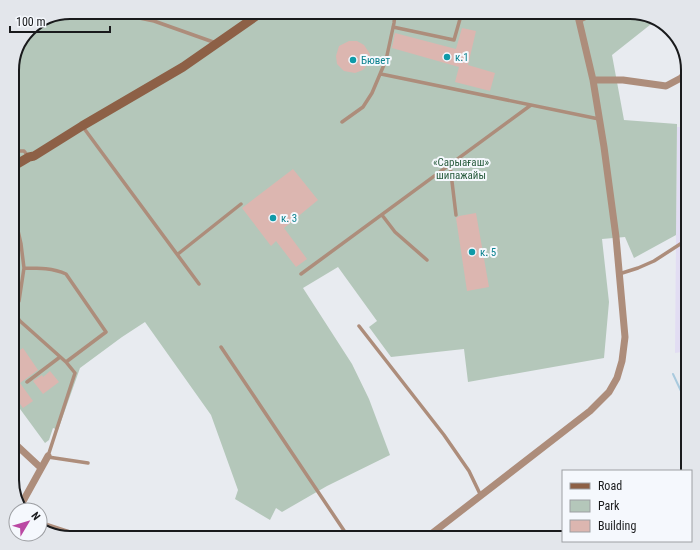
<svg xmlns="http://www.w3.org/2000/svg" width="700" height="550" font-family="'Roboto Condensed',sans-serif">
<rect width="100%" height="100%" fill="#e8ebf0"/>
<path fill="#e2ddf3" d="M677,127h11v224l-13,2z"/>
<path fill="#b4c7ba" d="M70,12h560l25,9 -43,34 12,65 53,4 -1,111 -42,23 -9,-21 -23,2 7,63 -5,56 -136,24 -4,-33 -73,8 -22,-30 8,-6 -39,-54 -35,21 49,76 17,35 21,56 -63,31 -45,26 -6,-4 -6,12 -35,-21 3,-9 -27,-75 -66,-93 -23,15 -42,31 -22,62 -5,-2 -4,12 -4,3 -33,-45v-332l20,-39z"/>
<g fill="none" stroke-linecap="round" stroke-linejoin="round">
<path stroke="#a9cade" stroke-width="2" d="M673,374l15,32"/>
</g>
<path fill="#dcb6b0" d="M462,28l14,3 -8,34 27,8 -5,18 -35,-9 4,-15 -67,-19 3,-15 61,16z
M349,41h8l7,4 6,9 -2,10 -5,6 -8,3 -11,-2 -7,-7 -1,-8 3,-10z
M293,169l25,31 -34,28 23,31 -11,8 -20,-26 -5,5 -29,-38z
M476,213l13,74 -22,4 -11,-73 3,-2z
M23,348l15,22 -18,13 13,18 -10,7 -11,-15v-38z
M50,371l9,11 -16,12 -10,-13 9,-6 1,2z"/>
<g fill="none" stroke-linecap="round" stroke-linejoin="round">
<path stroke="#ad8d7b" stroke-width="3.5" d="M110,12l44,9 62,22
M580,21l20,-9
M393,27l61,13 8,-28
M381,74l218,45
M342,122l21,-15 9,-14 14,-33 8,-37 1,-11
M83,127l116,157
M12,154l6,-3h6l4,5
M450,165l6,50
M12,215l4,7 5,22 3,24 -5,33 -6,9
M382,215l13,17 32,28
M178,254l63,-50
M24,268c15,0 29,0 42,6l40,58 -40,30 9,11 -27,83
M301,274l230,-169
M619,274l19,-6 16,-7 34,-22
M12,310l8,11 46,41
M359,326l85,109 25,36 12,25
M221,347l128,191
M27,382l33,-25
M48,457l40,6"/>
<path stroke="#ad8d7b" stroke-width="7" d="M593,80h30l43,6 15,-8 7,-7
M12,441l29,27
M22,503l26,-47
M40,524l43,14
M426,538l164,-127 19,-19 8,-14 5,-17 3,-24 -9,-100 -12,-90 -11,-67 -16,-68"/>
<path stroke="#8d6046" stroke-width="9" d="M12,167l17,-10 5,-1 48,-30 101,-59 79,-55"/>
</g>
<g fill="#0f9aa8" stroke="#f5f8fd" stroke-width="1.5">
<circle cx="447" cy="57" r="4"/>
<circle cx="353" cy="60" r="4"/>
<circle cx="273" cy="218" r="4"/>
<circle cx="472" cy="252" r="4"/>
</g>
<g text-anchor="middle" stroke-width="4" stroke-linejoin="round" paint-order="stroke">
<g font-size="11" fill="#0d838f" stroke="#f5f8fd" text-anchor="start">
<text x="455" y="61">к.1</text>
<text x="361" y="64">Бювет</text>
<text x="281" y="222">к. 3</text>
<text x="480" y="256">к. 5</text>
</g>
<g font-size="11" fill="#295c3e" stroke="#f5f8fd">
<text x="461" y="166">«Сарыағаш»<tspan x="461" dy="13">шипажайы</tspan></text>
</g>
</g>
<path d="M0 0H700V550H0ZM70 19H630A51 51 0 0 1 681 70V480A51 51 0 0 1 630 531H70A51 51 0 0 1 19 480V70A51 51 0 0 1 70 19Z" fill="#e3e6eb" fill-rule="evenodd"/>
<path fill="none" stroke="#191a1c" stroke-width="2" d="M70 19H630A51 51 0 0 1 681 70V480A51 51 0 0 1 630 531H70A51 51 0 0 1 19 480V70A51 51 0 0 1 70 19Z"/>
<rect x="562" y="470" width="130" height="72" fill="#f5f8fd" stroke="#9d9fa3"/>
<rect x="570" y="483" width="20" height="6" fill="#8d6046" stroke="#9d9fa3"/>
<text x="598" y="490" font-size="12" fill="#191a1c">Road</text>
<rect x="570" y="500" width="20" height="12" fill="#b4c7ba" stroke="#9d9fa3"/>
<text x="598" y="510" font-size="12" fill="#191a1c">Park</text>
<rect x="570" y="520" width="20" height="12" fill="#dcb6b0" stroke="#9d9fa3"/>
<text x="598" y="530" font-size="12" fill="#191a1c">Building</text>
<g transform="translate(28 522) rotate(52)"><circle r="19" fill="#f5f8fd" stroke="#9d9fa3"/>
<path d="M0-3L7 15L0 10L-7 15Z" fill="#ba48a3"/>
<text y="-6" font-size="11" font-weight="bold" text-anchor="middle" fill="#191a1c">N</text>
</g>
<path d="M10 26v6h100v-6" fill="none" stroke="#191a1c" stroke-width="2"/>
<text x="16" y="26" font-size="12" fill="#191a1c" stroke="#f5f8fd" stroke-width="3" paint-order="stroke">100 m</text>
</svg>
